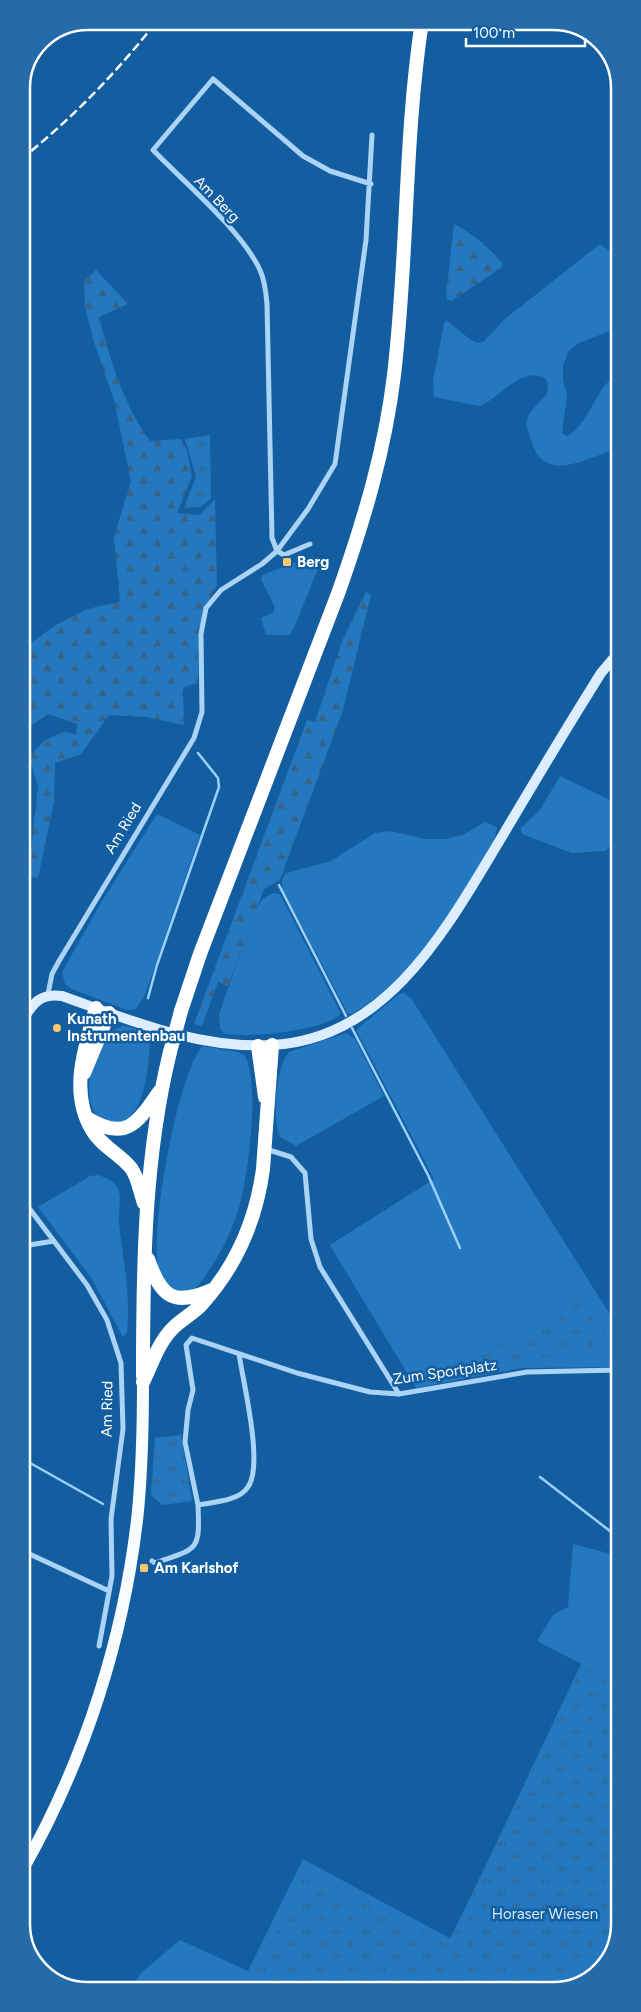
<svg xmlns="http://www.w3.org/2000/svg" width="641" height="2012" font-family="Figtree,sans-serif">
<defs>
<pattern id="forest-firs" width="22" height="20" patternUnits="userSpaceOnUse" patternTransform="scale(1.25)"><rect width="22" height="20" fill="#2478c0"/><path d="M5 1l3.5 6h-7zM16 11l3.5 6h-7z" fill="#386286"/></pattern>
<pattern id="park-tufts" width="24" height="20" patternUnits="userSpaceOnUse" patternTransform="scale(1.25)"><rect width="24" height="20" fill="#2478c0"/><path d="M3 7l-1-3M5 7V3M7 7l1-3M15 17l-1-3M17 17v-4M19 17l1-3" fill="none" stroke="#386286"/></pattern>
</defs>
<rect width="100%" height="100%" fill="#125ea1"/>
<path fill="#2478c0" d="M600,244l18,13v59l-6,14 -35,14 -9,8 -5,14v14l4,15 -5,38 5,3c22,-13 26,-41 44,-57l7,5v64c-29,9 -73,37 -86,-5 -2,-8 -8,-18 -4,-26 5,-14 28,-21 17,-39 -25,-13 -47,23 -66,28l-45,-9 -1,-16 11,-57 2,-4 25,20 6,3 6,-1 23,-24z
M312,556l8,3v5l-27,66 -4,5h-23l-5,-17 12,-5 2,-6 -14,-28 1,-4z
M560,776l58,28v34l-13,13 -33,2 -50,-19 -1,-6 19,-18z
M157,814l43,21 -55,160 -9,14 -9,1 -55,-21 -7,-5 -3,-12 40,-71z
M485,822l12,5 -2,11c-38,66 -76,136 -143,176h-4l-64,-122c-3,-7 -3,-12 2,-19l45,-12 44,-28 15,-2 36,8h19l18,-4z
M272,893l8,1 61,120c-20,18 -89,23 -116,20l-5,-5 -1,-15 36,-102 6,-11z
M403,993l8,5 208,331v38l-97,1 -106,20 -86,-143 104,-66 -78,-149 42,-35z
M123,1026l21,4 6,11c-2,25 -3,71 -30,82 -6,-1 -14,-1 -19,-4 -26,-18 -6,-88 22,-93z
M346,1033l9,6 29,57 -88,50 -16,-9c-8,-18 -4,-71 9,-85z
M203,1046l34,6 7,3c17,24 4,121 -4,149 -7,24 -18,49 -33,69 -6,9 -13,21 -25,19 -9,-2 -17,-6 -21,-14 -16,-30 17,-208 42,-232z
M99,1175c6,3 13,5 17,10 7,10 2,26 3,38 4,37 12,72 8,110l-4,4 -31,-58 -54,-72 52,-31z
M573,1544l46,12 1,368 -14,41 -36,24 -440,1 11,-17 39,-33 68,31 55,-112 148,80 130,-275 -44,-23 16,-26 15,-8z"/>
<path fill="url(#forest-firs)" d="M454,224c19,10 35,23 49,40l-2,4 -50,33 -4,-2 -1,-4z
M96,270l32,34 -29,13c11,43 25,88 51,124l31,-2 6,13 5,24 -15,37 23,2 15,-16 2,86 -12,23 -6,29 -1,46 -15,4 1,38 -38,-8 -37,-2 -28,39 -26,9 -1,39 -16,76 -10,-2 10,-89 -9,-30 15,-16 20,-10 12,4 1,-11 -29,-10 -16,11 -10,-2v-73l32,-24 33,-17 33,-7 -6,-65 17,-56 -17,-81 -21,-61 -8,-32 -1,-26z
M366,592l5,3 -28,115 -63,170 -16,9 -36,97 -10,-4 -16,44 -8,-2 113,-304 8,2 28,-83z"/>
<path fill="url(#park-tufts)" d="M210,435l1,64 -11,8 -16,1 12,-31 -11,-38z
M579,1294l38,58 -146,11z
M181,1435l11,66 -30,4 -11,-10 4,-57z
M583,1665l36,18 1,241 -14,41 -36,24 -321,1 55,-115 144,68z"/>
<g fill="none" stroke-linecap="round" stroke-linejoin="round">
<path stroke="#9dd0f8" stroke-width="2.5" d="M279,885l67,131
M148,998l9,-33 62,-178 -1,-9 -20,-25
M352,1028l76,147 32,73
M23,1459l80,45
M540,1477l79,61"/>
<path stroke="#abd3f5" stroke-width="5" d="M310,544l-26,11 -7,-4 -5,-13 -5,-234c-1,-12 -2,-23 -7,-34 -18,-39 -76,-88 -107,-120l60,-71 90,77 27,15 41,13
M48,994l4,-20 7,-13 135,-223 8,-26 -1,-78 5,-26 15,-18 41,-26 15,-13 31,-42 27,-45 31,-224 6,-105
M266,1149l25,8 14,16 6,66 9,28 79,127
M23,1200l64,85 20,35 14,43 2,66 -12,90 1,57 -13,70
M23,1246l31,-5
M198,1505l-13,-63 3,-32 5,-20 -7,-45 6,-7 105,35 73,19 29,2 128,-22 92,-2
M23,1551l86,40
M152,1561l3,2c43,-15 45,-11 43,-58 16,-3 41,-4 50,-18 16,-22 -5,-105 -9,-133"/>
<path stroke="#dbedfe" stroke-width="10" d="M22,1021c11,-18 18,-28 40,-25 68,24 135,53 209,49 116,-5 176,-117 229,-205 29,-49 58,-98 88,-146l13,-21 17,-20"/>
<path stroke="#f9fcff" stroke-width="12" d="M23,1869c62,-109 102,-234 115,-358 4,-43 5,-86 5,-129"/>
<path stroke="#fff" stroke-width="14" d="M96,1008c-11,39 -27,84 -4,122 9,16 28,24 39,38 7,9 9,24 13,35
M181,1011l19,-57 139,-363c25,-71 46,-141 55,-216 14,-117 10,-236 28,-354
M258,1046l7,51
M84,1073l25,-60
M87,1118c38,24 50,6 72,-26
M148,1259c13,38 25,48 64,31
M143,1376c0,-109 1,-218 27,-324
M143,1382c9,-18 15,-39 30,-54 9,-9 21,-15 29,-24 35,-39 54,-83 61,-135l9,-124"/>
<path stroke="#fff" stroke-width="2.5" stroke-dasharray="9 4" stroke-linecap="butt" d="M21,159c50,-39 97,-88 136,-138"/>
<path stroke="#fff" stroke-width="14" d="M170,1052l11,-41"/>
</g>
<g fill="#ffc86f" stroke="#125ea1" stroke-width="2">
<rect x="282" y="557" width="10" height="10" rx="2.5"/>
<circle cx="57" cy="1028" r="5"/>
<rect x="139" y="1563" width="10" height="10" rx="2.5"/>
</g>
<g text-anchor="middle" stroke-width="5" stroke-linejoin="round" paint-order="stroke">
<g font-size="15" fill="#fff" stroke="#125ea1">
<text transform="translate(217 199) rotate(46)" y="5">Am Berg</text>
<text transform="translate(123 828) rotate(-59)" y="5">Am Ried</text>
<text transform="translate(445 1372) rotate(-8)" y="5">Zum Sportplatz</text>
<text transform="translate(107 1409) rotate(-89)" y="5">Am Ried</text>
</g>
<g font-size="15" font-weight="bold" fill="#fff" stroke="#125ea1" text-anchor="start">
<text x="297" y="567">Berg</text>
<text x="67" y="1024">Kunath<tspan x="67" dy="17">Instrumentenbau</tspan></text>
<text x="154" y="1573">Am Karlshof</text>
</g>
<g font-size="15" fill="#d4ebfe" stroke="#125ea1">
<text x="545" y="1919">Horaser Wiesen</text>
</g>
</g>
<path d="M0 0H641V2012H0ZM88 30H553A58 58 0 0 1 611 88V1924A58 58 0 0 1 553 1982H88A58 58 0 0 1 30 1924V88A58 58 0 0 1 88 30Z" fill="#256ba9" fill-rule="evenodd"/>
<path fill="none" stroke="#fff" stroke-width="2.5" d="M88 30H553A58 58 0 0 1 611 88V1924A58 58 0 0 1 553 1982H88A58 58 0 0 1 30 1924V88A58 58 0 0 1 88 30Z"/>
<path d="M466 38v8h119v-8" fill="none" stroke="#ffffff" stroke-width="2.5"/>
<text x="473" y="38" font-size="15" fill="#ffffff" stroke="#125ea1" stroke-width="4" paint-order="stroke">100 m</text>
</svg>
